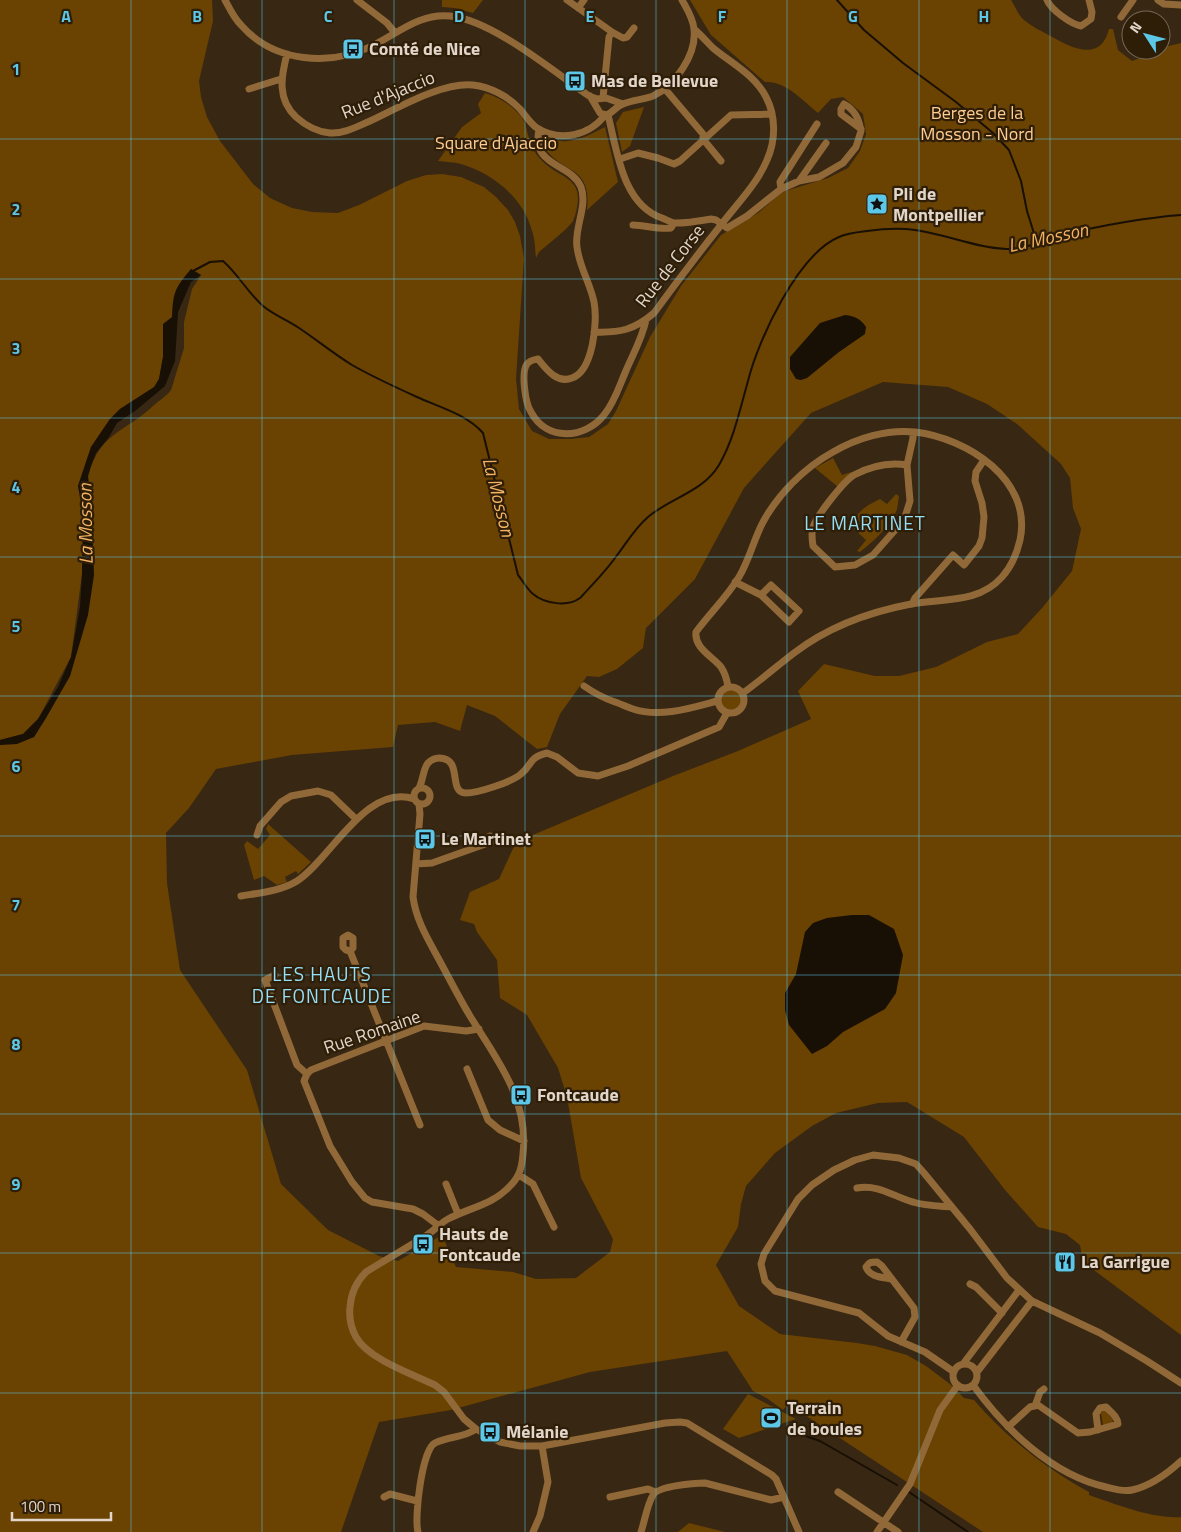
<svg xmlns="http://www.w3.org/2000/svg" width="1181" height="1532" font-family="'Titillium Web',sans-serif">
<rect width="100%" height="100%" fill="#382712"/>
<path fill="#6a4202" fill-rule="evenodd" d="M0,0h212l1,21 -14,60 2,16 6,20 13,24 33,43 17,14 22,10 20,4 26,1 21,-8 48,-24 19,-6 16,-1 19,3 23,10 12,10 12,13 7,12 5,14 4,22 -8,121 3,30 13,22 17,8h21l19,-2 19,-13 8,-13 34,-74 31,-51 40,-51 37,-22 24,-21 46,-14 20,-10 12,-17 6,-17 -3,-20 -20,-17 -12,2 -13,14c-16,-13 -32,-32 -53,-31l-54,-47 -21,-35h321c4,6 7,15 13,20 6,5 15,10 23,14 21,12 53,31 62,-5h4l5,21 14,11 29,-11 3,-3 17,-4v1292l-98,-73 -3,-17 -14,-11 -28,-7 -33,-37 -41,-53 -57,-35 -29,1 -42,10 -24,13 -37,27 -29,33 -5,18 -3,23 -22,38 23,41 41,28 77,9 18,3 32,9 19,11 24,18 14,14 10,2c33,38 71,68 115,92v3c27,9 63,24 92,22v15h-198l-195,-128 -5,6 -15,-11 -15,-8 -26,-40 -137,21 -139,38 -72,12 -38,110h-341v-787l34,-8 36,-61 24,-116 -6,-84c12,-44 36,-43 65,-70 6,-6 13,-9 18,-16l13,-42v-26l8,-33 9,-14 -10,-6 -14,26 -14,62 -4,22 -4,8 -35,22 -10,10 -19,28 -13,39 7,30 -3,58 -11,83 -33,62 -15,15 -23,6zM883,382l65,5 39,17 30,20 44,40 9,14 3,30 8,21 -9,42 -30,37 -24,26 -31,8 -51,25 -37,9h-24l-51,-12 -26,27 13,28 -73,32 -65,25 -157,66 -17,37 -29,13 -10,28 14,4 3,8 20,28 3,38 27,17 31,53 9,29 14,81 32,61 -3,13 -34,26 -40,1 -23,-7 -57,-5 -14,-32 -44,26 -19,-5 -51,-26 -47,-46 -34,-114 -67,-100 -13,-87 -1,-50 23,-25 27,-39 76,-14 101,-8 5,-22 37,-3 25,9 7,-26 28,11 42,33 10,-2 13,-33 27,-38 12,1 18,-8 26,-21 3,-20 49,-49 49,-91 67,-75z
M442,0h41l-10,13 -19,-5 -12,-1z
M485,93c15,4 33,16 40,30 2,5 2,11 4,15 3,12 10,21 19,28 12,10 30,13 30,32 0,7 -2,16 -5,23 -4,7 -26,24 -34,31l-3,6c-1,-9 -1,-19 -4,-27 -8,-33 -40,-58 -71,-67 -7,-2 -16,-2 -23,-3l24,-34 19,-14 -3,-9z
M644,107l-14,39 -8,6 -6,-29 7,-11z
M605,127l13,55 -31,28c5,-46 -25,-35 -43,-63l2,-6c7,-2 14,1 21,0 14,-1 26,-8 38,-14z
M833,458l9,17 9,-3 1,2 -14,13 -23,-19z
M896,494l3,2c-1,5 -1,12 -3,16 -8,16 -23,30 -36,40l-3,-1 9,-11 -15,-14c8,-16 13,-19 29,-27l7,5z
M721 700a10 10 0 1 1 20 0a10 10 0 1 1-20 0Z
M268,824l43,38 -13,12 -2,-3 -11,6 2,5 -10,3 -13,-9 -10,4 -10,-35 3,-4 11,8 12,-14 -4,-6z
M748,1394l48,25 -57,19 -16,-9z
M1103,1411h3l7,9 -1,3 -9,3 -2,-13z
M689,1523l36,9h-47z"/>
<path fill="#180f05" d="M191,269l10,6 -10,7 -13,30 -3,49 -10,25 -30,25 -18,12 -8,14 -13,16 -5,13 -3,10 4,44 2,55 -6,40 -18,61 -24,42 -12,19 -17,7 -17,1v-5l23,-6 15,-15 20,-32 13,-30 9,-50 2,-33 1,-62 -5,-26 13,-39 19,-28 10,-10 34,-22 5,-8 4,-22v-33l9,-7c1,-25 3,-29 19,-48z
M845,315c10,1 16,4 21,12l-1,7 -26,18 -32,26 -6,2 -5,-1 -6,-10v-12l30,-34z
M852,915h17l25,14 9,26 -7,38 -11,16 -42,23 -16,14 -15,8 -23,-29 -4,-15v-17l11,-19 9,-42 8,-9 14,-5z"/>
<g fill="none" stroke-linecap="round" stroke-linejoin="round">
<path stroke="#180f05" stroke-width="2" d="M837,0l27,30 39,33 53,39 37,31 16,17 12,31 6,30 10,32
M193,271l17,-9 13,-1c15,13 25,32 40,45 11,9 24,14 36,22 18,12 35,26 53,37 21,12 43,22 65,32 22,10 49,17 66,36l35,142c5,6 9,14 15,19 12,10 35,13 47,4 12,-13 25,-26 35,-40 11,-14 19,-29 33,-41 22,-19 55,-25 71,-52 15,-26 21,-56 29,-84 10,-41 50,-127 91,-144 8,-4 19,-5 28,-6 15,-2 33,-3 48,-1 31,4 60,18 91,19 19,1 37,-9 55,-14 39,-9 80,-17 120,-20
M803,1435l17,6 77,44
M909,1492l59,40"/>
<path stroke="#916938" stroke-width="7" d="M225,0c5,9 9,18 16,25 33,38 90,42 133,20 24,-12 46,-32 76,-29 42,4 103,55 139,80l8,3 9,-1 17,6
M357,0l30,23 8,10
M567,0l45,32 -3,5 -6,61
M1047,0c4,10 24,24 34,26l10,-7 1,-7 -3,-12
M1158,0l6,4 17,1
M578,8l6,-8
M1121,17l12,-17
M612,32l11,6 4,-1 7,-9
M287,54c-6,23 -10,45 9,63 9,8 22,15 34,16 14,1 28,-7 40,-12 28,-13 72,-39 103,-36 17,2 35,11 47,24 5,6 10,14 17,19 23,15 53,7 68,-13
M249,89l32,-10
M665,89l38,45v5l18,22
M590,96l10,17 7,2c6,-3 10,-9 16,-11 9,-4 20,-4 30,-8 22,-10 44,-42 41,-67 -1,-11 -7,-20 -12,-29
M608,115c9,35 14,89 54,103 5,2 10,5 14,5 12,0 23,-2 35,-4l5,1 11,8 20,-12 34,-27 18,-8 20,-4 24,-14 13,-16 5,-16c-2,-12 -6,-21 -17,-27l-3,5v5l20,15
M539,130c-8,37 32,33 42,57 7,19 -7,41 -4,60 2,19 13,36 17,55 4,19 -1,69 -22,76 -15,6 -26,-9 -34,-19 -5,1 -8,1 -11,5 -6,8 -2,39 4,48 16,30 54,27 73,3 10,-12 15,-28 21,-42 7,-17 17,-34 21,-53
M620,159l18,-6 20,5 16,6 6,-3 51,-46 41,-1
M799,181l27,-38
M781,189l-1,-7 37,-58
M633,225c12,0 26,5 38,3l3,-5
M594,332c26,1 40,-2 60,-19 22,-30 44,-59 67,-88 16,-21 36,-41 46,-65 9,-20 9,-44 -1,-63 -11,-22 -35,-34 -53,-49 -6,-6 -12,-13 -19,-19
M907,465c-18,-3 -36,1 -53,10 -10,6 -37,40 -41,52 -2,6 -1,12 0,19l22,21 20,-2 18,-10 31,-35 6,-19 -3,-36 6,-27v-6
M735,582l26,13 28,27 10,-11 -28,-26 -10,10
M912,604l3,-6 38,-43 11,10 15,-19 3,-8 2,-21 -2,-14 -7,-22 1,-9 8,-12
M584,686c10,7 19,12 31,16 6,2 12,5 18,7 27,9 58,-1 84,-8
M718 700a13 13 0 1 1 26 0a13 13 0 1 1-26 0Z
M728,687c-1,-7 -3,-14 -7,-20 -9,-11 -27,-19 -25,-35 14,-19 31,-35 43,-55 10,-17 14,-35 23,-53 15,-29 42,-56 71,-72 24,-14 54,-23 82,-20 52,6 118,48 105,108 -3,13 -8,26 -18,37 -24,27 -59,21 -91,27 -42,8 -83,23 -117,49 -17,13 -33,27 -51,40
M414 796a8 8 0 1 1 16 0a8 8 0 1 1-16 0Z
M419,788c4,-7 4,-19 9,-25 3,-3 7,-5 11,-5 25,0 8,35 27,35 12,0 46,-11 55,-19 12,-10 7,-16 26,-21l10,4 21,16 20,3 30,-10 91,-39 8,-14
M419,804l1,10 -7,83c3,22 13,39 24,59 11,20 21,40 33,60 27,44 59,83 53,138 -1,12 -3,22 -12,31 -18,20 -40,22 -63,34 -8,4 -15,13 -24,18 -19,12 -39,23 -58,35 -10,10 -15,21 -16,35 -1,10 1,21 6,30 12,22 56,37 79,48l9,7 20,27 12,10 24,13 20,4h22l123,-23 15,-1 7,1 85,52 4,4 23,53
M257,835l3,-9 21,-24 10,-6 27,-5 13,4 25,24
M416,864l16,-1 59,-21 -1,-6
M241,896c18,-3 40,-5 56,-15 34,-22 69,-98 117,-82
M350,951l-4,-1 -3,-3v-9l5,-3 5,3v10l-3,3 70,174
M275,975l-10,5 32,85 10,9 -3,7 26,65 22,36 13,16 7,4 41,7 10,5 16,12
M467,1069l21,51 12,10 24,11
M307,1074l4,-4 113,-44 42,5 13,-2
M519,1175l14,9 21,43
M446,1184l12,30
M857,1188c22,-4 37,9 56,14 12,4 26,4 39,5
M891,1279c-10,-2 -21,-2 -25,-12 3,-5 5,-5 11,-5l5,4 32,42 1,9 -14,25
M970,1284l6,3 26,26
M963,1364l56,-74
M953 1376a12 12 0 1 1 24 0a12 12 0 1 1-24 0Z
M954,1372l-29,-20 -37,-16 -29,-23 -84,-22 -10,-10 -4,-17 3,-10 34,-55 14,-14 22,-15 21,-10 18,-5 26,3 17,6 8,9 46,56 37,49 25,23 68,32 47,28 34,22
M977,1372l55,-71
M973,1385c32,44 79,90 133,102 8,2 18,5 26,3 18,-4 36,-17 49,-29
M1035,1406l5,-14 4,-3
M1008,1427l22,-20 8,-2 40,28 12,-1 28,-8c0,-7 -7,-12 -12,-17l-6,1 -4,6 2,16
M838,1492l60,40
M384,1497l6,-3 27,7
M610,1497l38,-8 7,3
M418,1532c-4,-14 4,-83 17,-89 13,-7 29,-5 41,-14
M533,1532l7,-16 8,-34 -6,-36
M641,1532c4,-12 6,-27 12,-37 5,-9 42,-12 52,-12l66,17 13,-3
M877,1532l33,-48 30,-74 18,-25"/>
</g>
<path fill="none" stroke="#5cc7e7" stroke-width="1" stroke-opacity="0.55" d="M131,0v1532M262,0v1532M394,0v1532M525,0v1532M656,0v1532M787,0v1532M919,0v1532M1050,0v1532M0,139h1181M0,279h1181M0,418h1181M0,557h1181M0,696h1181M0,836h1181M0,975h1181M0,1114h1181M0,1253h1181M0,1393h1181"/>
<defs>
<g id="bus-square" transform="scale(1.125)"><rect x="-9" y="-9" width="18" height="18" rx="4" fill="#5cc7e7" stroke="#2e1e08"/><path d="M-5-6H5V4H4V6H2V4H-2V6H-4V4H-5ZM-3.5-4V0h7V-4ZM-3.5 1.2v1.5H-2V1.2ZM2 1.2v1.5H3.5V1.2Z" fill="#111"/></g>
<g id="sight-square" transform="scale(1.125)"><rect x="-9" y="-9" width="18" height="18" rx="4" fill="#5cc7e7" stroke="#2e1e08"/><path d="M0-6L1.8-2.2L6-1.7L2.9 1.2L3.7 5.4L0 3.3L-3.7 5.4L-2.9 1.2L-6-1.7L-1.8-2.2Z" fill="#111"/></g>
<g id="restaurant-square" transform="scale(1.125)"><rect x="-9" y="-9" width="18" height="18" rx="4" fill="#5cc7e7" stroke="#2e1e08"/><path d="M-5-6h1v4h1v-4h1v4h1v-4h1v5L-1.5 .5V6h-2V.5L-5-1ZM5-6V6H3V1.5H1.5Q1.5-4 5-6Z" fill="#111"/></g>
<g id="stadium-square" transform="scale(1.125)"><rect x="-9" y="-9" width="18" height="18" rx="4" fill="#5cc7e7" stroke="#2e1e08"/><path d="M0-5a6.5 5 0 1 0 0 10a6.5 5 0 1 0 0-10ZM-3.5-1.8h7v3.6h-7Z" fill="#111"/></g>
</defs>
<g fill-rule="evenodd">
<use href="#bus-square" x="353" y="49"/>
<use href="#bus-square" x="575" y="81"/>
<use href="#sight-square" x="877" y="204"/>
<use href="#bus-square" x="425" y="839"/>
<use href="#bus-square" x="521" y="1095"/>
<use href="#bus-square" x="423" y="1244"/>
<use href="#restaurant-square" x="1065" y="1262"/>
<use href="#stadium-square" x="771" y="1418"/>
<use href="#bus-square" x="490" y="1432"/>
</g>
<g text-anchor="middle" stroke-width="4.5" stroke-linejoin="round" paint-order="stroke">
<g font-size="18" font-weight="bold" fill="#e2d6ca" stroke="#2e1e08" text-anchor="start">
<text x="369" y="55">Comté de Nice</text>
<text x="591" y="87">Mas de Bellevue</text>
<text x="893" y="200">Pli de<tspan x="893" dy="21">Montpellier</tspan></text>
<text x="441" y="845">Le Martinet</text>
<text x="537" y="1101">Fontcaude</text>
<text x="439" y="1240">Hauts de<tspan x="439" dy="21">Fontcaude</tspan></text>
<text x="1081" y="1268">La Garrigue</text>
<text x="787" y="1414">Terrain<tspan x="787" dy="21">de boules</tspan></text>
<text x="506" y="1438">Mélanie</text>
</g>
<g font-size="18" fill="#e2d6ca" stroke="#2e1e08">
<text transform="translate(388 95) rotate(-22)" y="6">Rue d'Ajaccio</text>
<text transform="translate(670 266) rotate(-52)" y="6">Rue de Corse</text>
<text transform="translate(372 1032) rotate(-19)" y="6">Rue Romaine</text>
</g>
<g font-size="18" fill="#ffcd93" stroke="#2e1e08">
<text x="977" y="119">Berges de la<tspan x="977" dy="21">Mosson - Nord</tspan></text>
<text x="496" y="149">Square d'Ajaccio</text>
</g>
<g font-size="19" font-style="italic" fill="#f4b262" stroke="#2e1e08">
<text transform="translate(1048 237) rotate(-12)" y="7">La Mosson</text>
<text transform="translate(499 497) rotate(76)" y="7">La Mosson</text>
<text transform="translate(85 524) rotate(-91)" y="7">La Mosson</text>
</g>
<g font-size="19" letter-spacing="1" fill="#95dff7" stroke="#2e1e08">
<text x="865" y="530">LE MARTINET</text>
<text x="322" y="981">LES HAUTS<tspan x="322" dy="22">DE FONTCAUDE</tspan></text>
</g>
</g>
<g font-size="16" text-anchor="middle" font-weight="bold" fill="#5cc7e7" stroke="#2e1e08" stroke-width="4.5" stroke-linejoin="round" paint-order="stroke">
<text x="66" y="22">A</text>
<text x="197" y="22">B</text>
<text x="328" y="22">C</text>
<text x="459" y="22">D</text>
<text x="590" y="22">E</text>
<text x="722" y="22">F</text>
<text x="853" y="22">G</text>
<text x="984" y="22">H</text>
<text x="16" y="75">1</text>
<text x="16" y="215">2</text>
<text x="16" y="354">3</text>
<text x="16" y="493">4</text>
<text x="16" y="632">5</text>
<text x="16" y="772">6</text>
<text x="16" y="911">7</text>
<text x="16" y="1050">8</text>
<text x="16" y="1190">9</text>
</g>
<g transform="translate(1146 35) rotate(306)"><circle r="24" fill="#2e1e08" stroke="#766856"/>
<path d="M0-4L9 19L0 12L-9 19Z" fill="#5cc7e7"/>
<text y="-8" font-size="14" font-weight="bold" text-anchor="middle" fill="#e2d6ca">N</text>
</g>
<path d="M12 1512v8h99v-8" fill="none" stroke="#e2d6ca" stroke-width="2.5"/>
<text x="20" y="1512" font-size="15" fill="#e2d6ca" stroke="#2e1e08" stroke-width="4" paint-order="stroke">100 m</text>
</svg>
